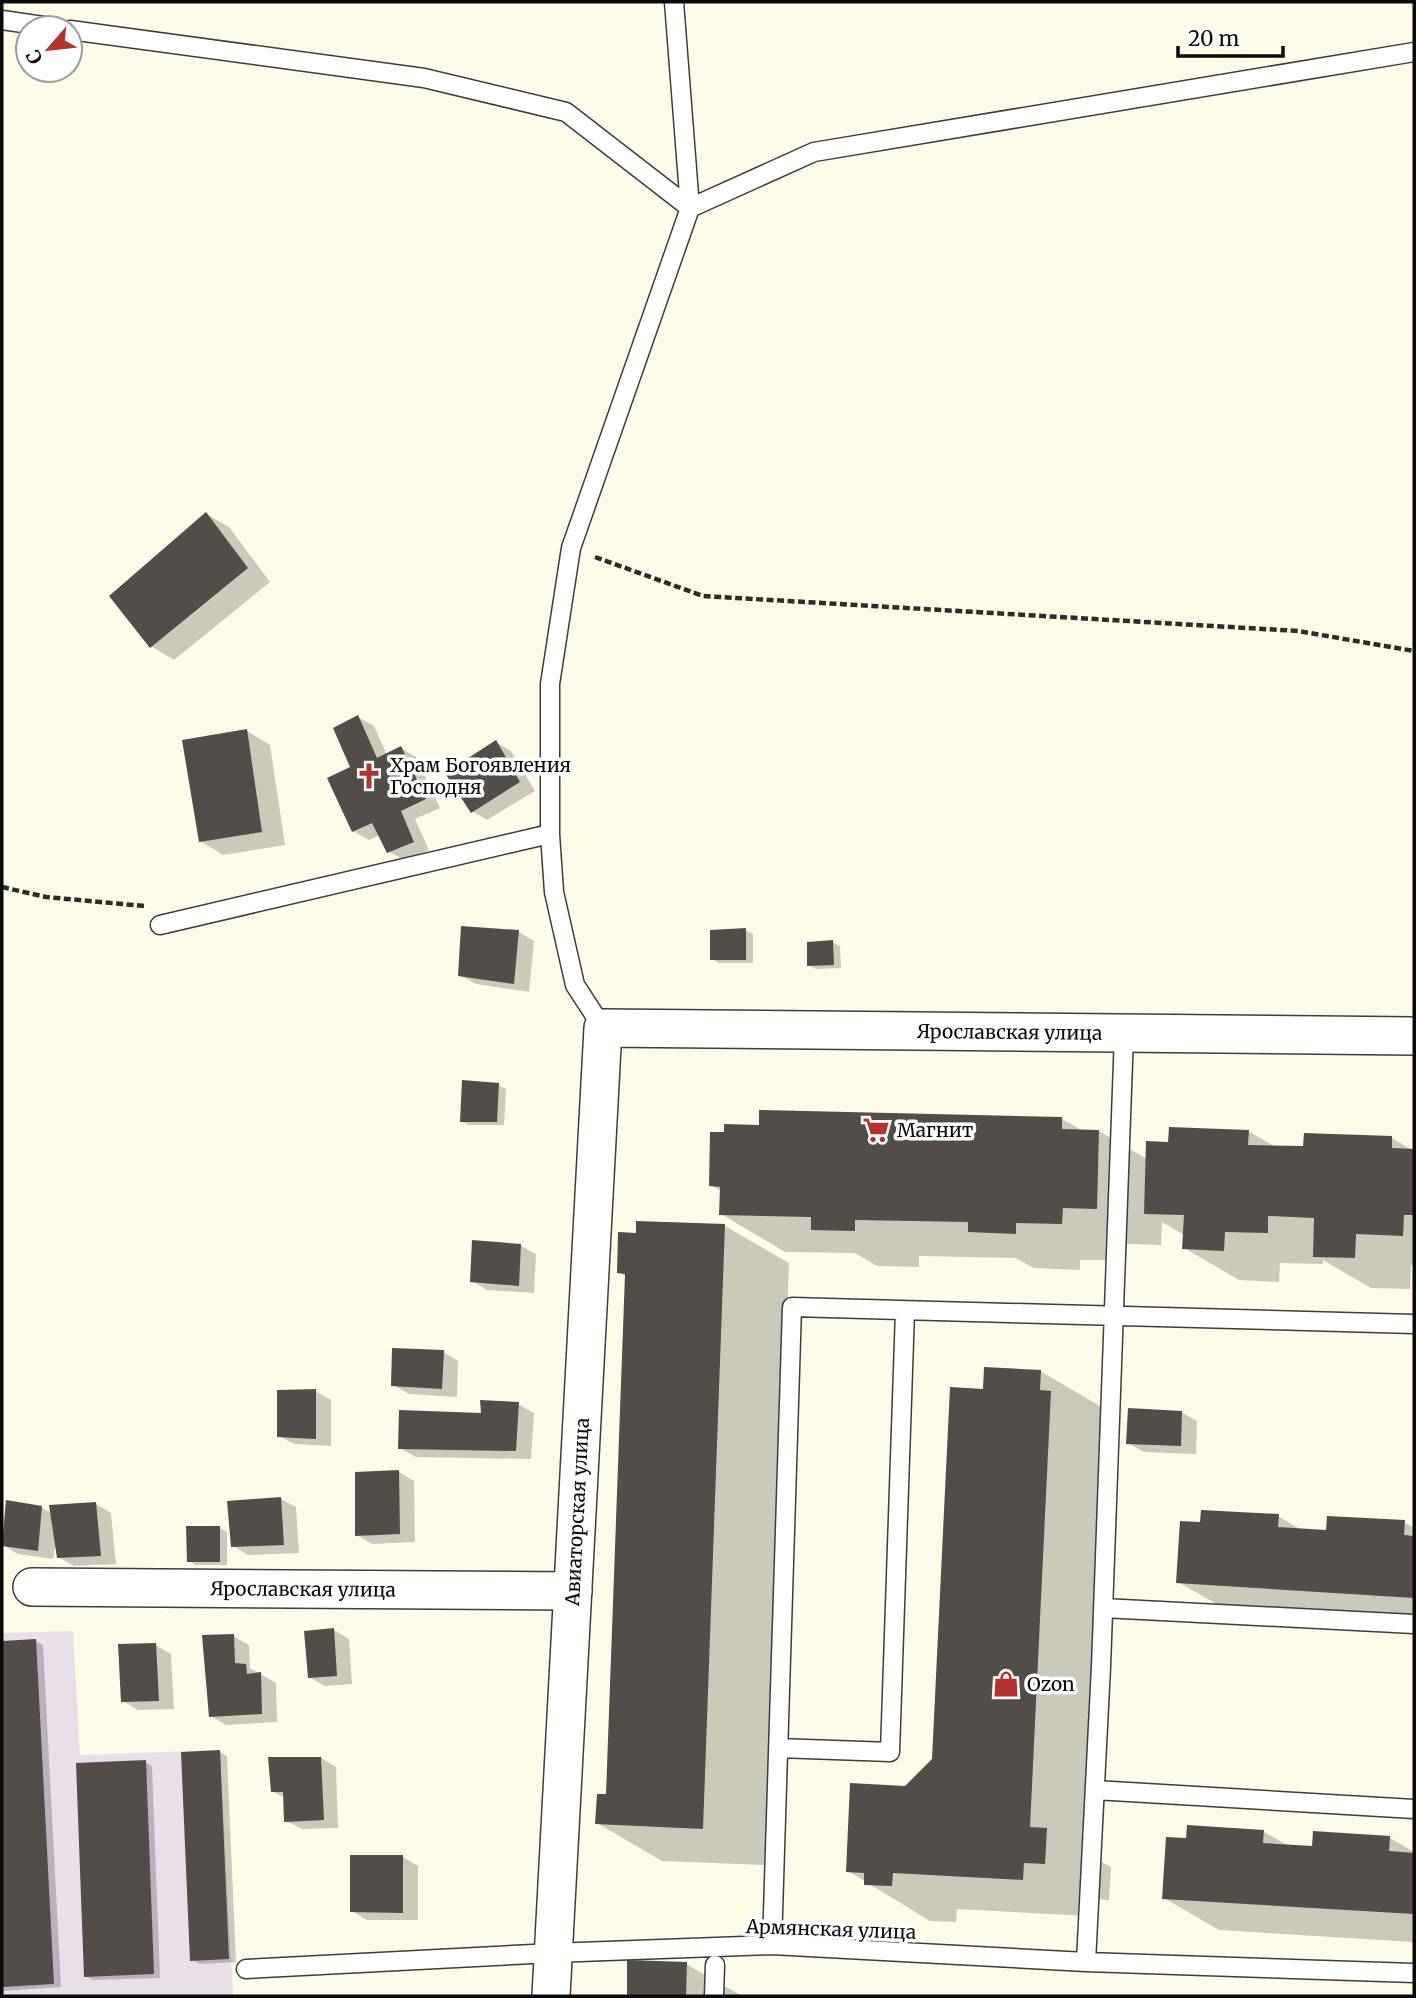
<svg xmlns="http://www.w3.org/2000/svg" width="1416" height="1998" font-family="Merriweather,serif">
<rect width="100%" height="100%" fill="#fefce9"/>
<path fill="#e9dfe9" d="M73,1631l7,124 140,-5 13,246h-231v-363z"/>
<path fill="#0003" d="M206,514l23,13 41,55 -96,78 -23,-14z
M358,717l16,9 13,29 14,-7 15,9 24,51 -25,11 14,31 -25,10 -16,-9 -8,-16 -11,5 -16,-9 -1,-63z
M247,731l23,14 15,100 -62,10 -23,-14z
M496,742l15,9 24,40 -48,29 -15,-9z
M463,928l56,4 15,9 -5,51 -53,-8 -16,-9z
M745,930l8,4v29h-34l-7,-4z
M832,942l8,4 1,22 -25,1 -7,-4z
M498,1085l8,4 -2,36h-35l-7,-4z
M1062,1119l21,12h16l48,28 23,-15 78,-13 28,16 29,1 87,-10 22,13v114h-3l-1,24 -39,-1 -48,-28v4l-43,-1 -1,19 -40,-2 -55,-32v-13l-22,-13 -1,23 -34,-1 -1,16h-46v10l-46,-2 -19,-10 -96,-2v11l-42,-1 -22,-13 -70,-1 -64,-38v-23l-10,-6 49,-59z
M725,1226l64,37 -22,602 -105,-4 -65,-38 10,-27 19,-520 -7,-4 19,-38z
M521,1246l15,8 -2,39 -47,-3 -15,-9z
M443,1352l15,9 -1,36 -48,-3 -16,-9z
M1040,1371l65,38 -11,449 17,9 -2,33 -21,-1 -1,17 -130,-7 -1,13 -26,-1 -82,-50 58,-84 27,-27 52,-369z
M315,1391l16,9v46l-37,-2 -15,-8z
M518,1404l16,9 -3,46 -115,-2 -16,-9 83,-33z
M1181,1412l16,9 -1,33 -52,-2 -16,-9z
M399,1472l15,9 1,61 -43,2 -15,-9z
M281,1499l15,8 3,46 -51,2 -15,-9z
M96,1504l15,9 5,51 -42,2 -16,-9 -2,-15 -3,17 -35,-5 -15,-9 38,-38 11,7z
M1278,1516l25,15 25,1 76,-10 10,6v97l-180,-11 -56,-32 24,-58z
M219,1528l8,4v33h-31l-7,-4z
M334,1630l15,9 3,45 -27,2 -16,-9z
M233,1636l16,9 1,23 26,15 1,39 -51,3 -15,-9z
M36,1641l7,4 18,342 -59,4v-348z
M155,1645l16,9 3,55 -36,1 -15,-9z
M220,1752l7,4 9,206 -37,2 -7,-5z
M321,1758l15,9 2,61 -36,1 -16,-8 -1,-23 -13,-7z
M145,1762l7,4 8,212 -67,2 -7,-4z
M1188,1827l76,5 25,14 25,2 76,-10 24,14v90l-195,-12 -55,-32 24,-58z
M403,1857l15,9v54h-51l-15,-9z
M629,1962l57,2 56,32h-113z"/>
<path fill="#524d48" d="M206,512l42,56 -98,80 -41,-52z
M358,715l19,43 24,-12 25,53 -25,12 13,31 -27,11 -15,-30 -20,9 -25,-54 23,-11 -17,-39z
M247,729l15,103 -63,10 -17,-102z
M496,740l24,42 -49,31 -26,-40z
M461,926l58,4 -5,54 -56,-8z
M746,928v32h-36v-30z
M833,940l1,25 -27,1v-24z
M462,1080l37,3 -2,39h-37z
M759,1110l303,7v12l37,1 -2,79 -34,-1 -1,16 -46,-1v11l-48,-2v-10l-113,-2v11l-44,-1v-13l-92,-2 1,-28 -11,-1 1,-54h14v-8l35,1z
M1169,1127l80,3 -1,15 55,1 1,-13 88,3v12l22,1v66h-10l-1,21 -47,-2 -1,24 -42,-1 1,-39 -46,-2v17l-43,-1 -1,19 -42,-2 2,-34 -40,-1 2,-73 22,1z
M636,1221l89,3 -22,605 -108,-5 2,-30h9l19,-520 -8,-1 1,-41 18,1z
M472,1240l49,4 -2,42 -49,-4z
M392,1348l52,2 -2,39 -51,-3z
M984,1367l57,3 -1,20 11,1 -21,436 17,1 -2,36 -21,-1 -1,17 -130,-7 -1,13 -28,-1v-12l-18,-1 4,-89 55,3 27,-27 18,-372 33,2z
M316,1389v50l-39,-2v-47z
M480,1400l39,2 -3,49 -118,-2 1,-39 82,3z
M1128,1408l54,3 -1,35 -55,-2z
M399,1470l1,64 -45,2v-64z
M281,1497l3,48 -53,2 -4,-46z
M6,1500l36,6 -4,45 -36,-5z
M96,1502l5,54 -44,2 -8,-53z
M1201,1510l78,4 -1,13 48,3 1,-14 78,4 -1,15 10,1v62l-238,-15 4,-62 20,1z
M186,1526h34v36h-33z
M334,1628l3,48 -29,2 -4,-47z
M234,1634l1,29 11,1 1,10 14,-2 1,42 -53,3 -7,-82z
M36,1639l18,345 -52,3v-346z
M156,1643l3,58 -38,1 -3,-58z
M220,1750l9,209 -39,2 -9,-209z
M268,1757h53l3,63 -40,2 -1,-30h-12z
M146,1760l8,214 -70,3 -8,-214z
M1187,1825l77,5 -1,13 49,3 1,-15 77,5 -1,15 25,2v61l-252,-15 4,-62 20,1z
M350,1855h53v58l-53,-1z
M627,1960l60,2 -1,34h-59z"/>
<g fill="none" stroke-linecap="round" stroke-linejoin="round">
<g stroke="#3d3d3d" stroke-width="21">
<path id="service" d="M2,20l55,8
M70,30l354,48 142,34 124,96
M690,208l124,-56 600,-100
M160,925l390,-91
M603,1028l-28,-43 -21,-93 -4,-58v-150l21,-136 119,-340 -16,-206
M1103,1608l311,16
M778,1748l112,4 15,-441
M1095,1790l319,19
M772,1945l20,-638 622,17
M1086,1962l15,-295 23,-633
M246,1969l306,-16 220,-8 314,17 328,11
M714,1996l1,-31"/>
</g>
<g stroke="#3d3d3d" stroke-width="40">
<g id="minor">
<path id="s1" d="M32,1587l541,4"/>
<path id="s2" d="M551,1996l52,-968 811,8"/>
</g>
</g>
<path stroke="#2c2c2c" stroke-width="4.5" stroke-dasharray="7 3.5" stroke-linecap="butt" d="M595,557l108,39 595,35 116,20
M2,887l44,10 98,9"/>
<use href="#service" stroke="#fff" stroke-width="18"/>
<use href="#minor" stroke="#fff" stroke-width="37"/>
</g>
<defs>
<g id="church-bare" transform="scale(2.1)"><path d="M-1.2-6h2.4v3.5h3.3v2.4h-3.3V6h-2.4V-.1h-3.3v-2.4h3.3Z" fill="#b2332b" stroke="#fff" stroke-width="2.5" paint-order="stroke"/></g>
<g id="supermarket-bare" transform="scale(2.1)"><path d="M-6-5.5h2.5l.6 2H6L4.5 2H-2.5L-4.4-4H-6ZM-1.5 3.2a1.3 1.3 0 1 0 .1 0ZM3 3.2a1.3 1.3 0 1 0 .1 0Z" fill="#b2332b" stroke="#fff" stroke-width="2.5" paint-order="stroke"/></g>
<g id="shop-bare" transform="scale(2.1)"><path d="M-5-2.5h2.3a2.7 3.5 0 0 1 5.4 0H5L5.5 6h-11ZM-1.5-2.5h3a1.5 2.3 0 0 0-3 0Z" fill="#b2332b" stroke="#fff" stroke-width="2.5" paint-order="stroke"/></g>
</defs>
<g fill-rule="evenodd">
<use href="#church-bare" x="369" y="776"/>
<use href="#supermarket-bare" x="876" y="1130"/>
<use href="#shop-bare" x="1006" y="1684"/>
</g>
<g text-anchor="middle" stroke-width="7" stroke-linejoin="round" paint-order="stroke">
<g font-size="19" fill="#0a0a0a" stroke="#fff" text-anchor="start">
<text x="390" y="772">Храм Богоявления<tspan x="390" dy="22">Господня</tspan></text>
<text x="897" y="1137">Магнит</text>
<text x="1027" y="1691">Ozon</text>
</g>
<g font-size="19" fill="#0a0a0a" stroke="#fff">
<text dy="7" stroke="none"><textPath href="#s2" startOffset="1376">Ярославская улица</textPath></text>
<text dy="7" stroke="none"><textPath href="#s2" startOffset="485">Авиаторская улица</textPath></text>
<text dy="7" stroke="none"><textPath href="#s1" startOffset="271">Ярославская улица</textPath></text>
<text transform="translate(831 1929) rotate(2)" y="7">Армянская улица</text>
</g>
</g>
<rect width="1416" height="1998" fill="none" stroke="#0a0a0a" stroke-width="7"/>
<g transform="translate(49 49) rotate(242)"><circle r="33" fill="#ffffff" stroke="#9d9d9d" stroke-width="2"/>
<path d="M0-5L12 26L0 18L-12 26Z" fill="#b2332b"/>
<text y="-10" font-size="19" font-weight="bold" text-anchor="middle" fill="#0a0a0a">С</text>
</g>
<path d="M1178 46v10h105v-10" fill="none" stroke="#0a0a0a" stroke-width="3.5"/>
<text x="1188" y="46" font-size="21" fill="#0a0a0a" stroke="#ffffff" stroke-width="5" paint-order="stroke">20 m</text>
</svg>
